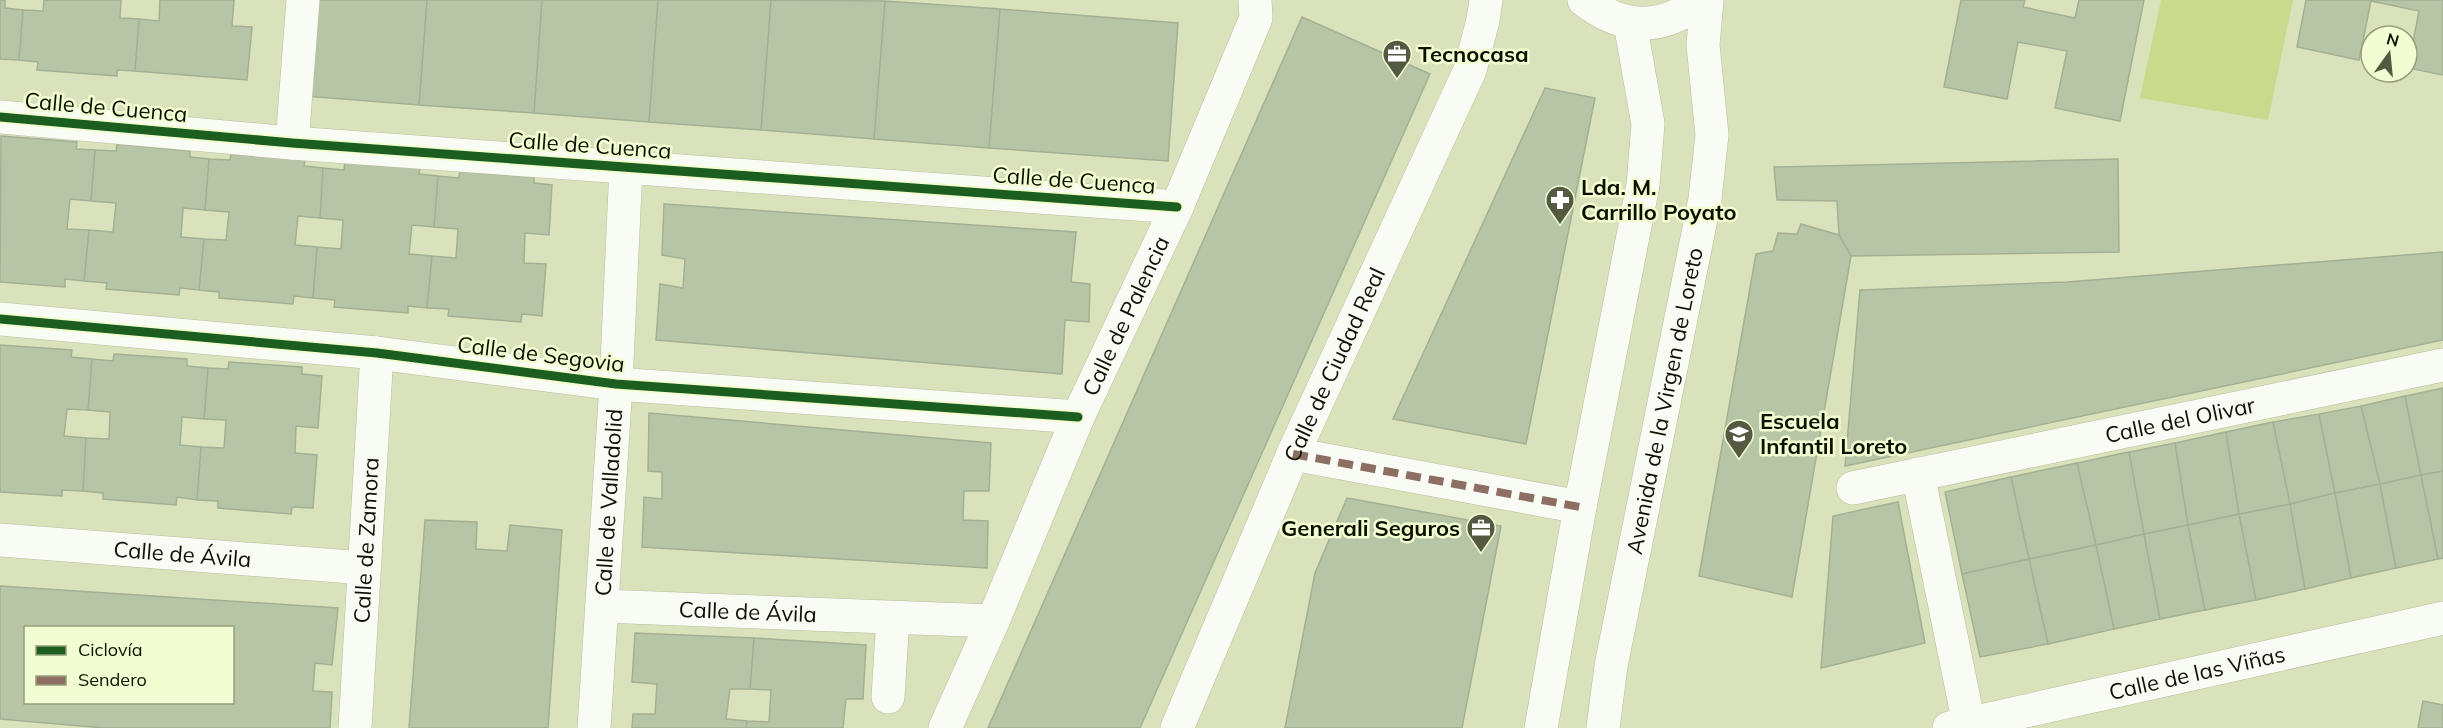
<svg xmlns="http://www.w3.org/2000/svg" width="2443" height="728" font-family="Mulish,sans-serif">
<rect width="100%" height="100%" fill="#d9e2ba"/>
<path fill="#cada8d" d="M2161,0h132l-25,120 -128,-22z"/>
<path fill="#b7c5a7" stroke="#a3b093" stroke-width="1.5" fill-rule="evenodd" d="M0,0h5v8l18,2 -4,50 -19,-1z
M44,0h77l-1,18 19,1 -4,52 -18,-1v6l-80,-6 1,-8 -19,-2 4,-50 20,1z
M160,0h74l-2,26 20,1 -5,53 -112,-9 4,-52 20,2z
M312,0h115l-8,105 -114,-9z
M427,0h115l-8,113 -115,-8z
M542,0h116l-9,122 -115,-9z
M658,0h113l-10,130 -112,-8z
M771,0l114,1 -11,138 -113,-9z
M1961,0h64l-2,7 52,11 4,-18h65l-24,121 -65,-13 12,-57 -49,-9 -11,57 -63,-12z
M2306,0h137v75l-35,-7 11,-57 -48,-10 -12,59 -62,-13z
M885,1l115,8 -11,139 -115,-9z
M1000,9l178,14 -10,138 -179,-13z
M1302,17l128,57 -290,654h-152z
M1545,88l50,10 -69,346 -133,-25z
M1,136l76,6 -1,7 19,1 -4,51 -21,-2 -3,30 22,1 -5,51 -19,-2v8l-65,-5z
M117,144l73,7v6l19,2 -4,51 -22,-2 -2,29 23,2 -5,51 -19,-2 -1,7 -73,-6 1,-6 -23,-2 5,-51 24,2 3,-29 -25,-2 4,-51 21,1z
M231,154l74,6 -1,6 19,2 -3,50 -22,-2 -3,29 22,2 -4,51 -19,-2 -1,8 -74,-6v-6l-20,-2 5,-51 22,1 3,-28 -24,-2 4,-51 21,1z
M2118,159l1,93 -268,4 -12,-21 -2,-34 -60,-1 -3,-33z
M345,162l75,6 -1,6 19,2 -4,51 -22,-2 -3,29 23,2 -5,52 -19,-2v7l-74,-6 1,-7 -22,-2 4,-51 24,2 2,-29 -23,-2 3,-50 21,2z
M460,171l74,6v6l18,2 -3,50 -24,-2 -1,30 22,1 -4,52 -20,-2 -1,8 -73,-6 1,-7 -22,-1 5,-52 24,2 2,-29 -24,-2 4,-51 21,2z
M664,204l412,28 -5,50 19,2 -1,38 -24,-2 -3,54 -406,-34 4,-56 23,4 2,-29 -23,-4z
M1801,224l38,11 12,21 -59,341 -93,-21 57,-322 17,-3 5,-18 19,1z
M2443,252v88l-598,126 15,-176 207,-8z
M0,345l72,5 -1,7 21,2 -4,51 -21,-1 -3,27 22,2 -3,53 -21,-1v6l-62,-4z
M114,354l73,5v7l21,2 -4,51 -22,-2 -2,28 21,2 -4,53 -20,-3 -1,8 -73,-6v-6l-20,-2 3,-53 23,1 1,-27 -22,-2 4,-51 21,2z
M229,362l73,5v7l20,2 -4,52 -22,-2 -1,27 22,2 -4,53 -21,-1 -1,7 -73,-6v-7l-21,-1 4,-53 23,1 2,-28 -22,-1 4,-51 20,1z
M2443,388v83l-22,4 -16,-79z
M2405,396l16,79 -41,9 -19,-78z
M2361,406l19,78 -45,9 -16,-79z
M649,413l342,30 -2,48h-25l-1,29 25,1 -1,47 -345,-21 2,-50 18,2v-27l-14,-1z
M2319,414l16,79 -45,11 -17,-82z
M2273,422l17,82 -51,10 -13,-82z
M2226,432l13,82 -51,11 -13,-82z
M2175,443l13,82 -44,9 -15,-82z
M2129,452l15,82 -48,11 -19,-82z
M2077,463l19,82 -67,14 -18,-82z
M2443,471v87l-5,1 -17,-84z
M2421,475l17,84 -42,9 -16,-84z
M2011,477l18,82 -67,15 -17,-82z
M2380,484l16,84 -45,10 -16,-85z
M2335,493l16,85 -46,11 -15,-85z
M1347,498l154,28 -39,202h-177l30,-155z
M1898,502l27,141 -104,25 12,-152z
M2290,504l15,85 -49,11 -17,-86z
M2239,514l17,86 -51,10 -17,-85z
M425,520l52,2 -1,27 31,2 3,-26 52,5 -14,198h-139z
M2188,525l17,85 -45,9 -16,-85z
M2144,534l16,85 -46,10 -18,-84z
M2096,545l18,84 -66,15 -19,-85z
M2029,559l19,85 -68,13 -18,-83z
M0,586l338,22 -6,57 -17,-2 -2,28 19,1 -2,36h-226l-104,-9zM26,628h206v74h-206z
M635,633l119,5 -4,51h-20l-4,30 21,2 -1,7h-114l1,-14h22l2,-30 -25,-2z
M754,638l112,7 -3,54h-17l-3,29h-97l1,-7 22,1 2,-32 -21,-1z
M2423,701l20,4v23h-25z"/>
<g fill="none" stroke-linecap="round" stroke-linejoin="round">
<g stroke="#b8c09f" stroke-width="34">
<g id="street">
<path d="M0,117l292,26 885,64"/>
<path d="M292,143l11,-143"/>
<path d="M0,319l377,34 239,31 462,33"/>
<path d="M1293,454l287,53"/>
<path d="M1918,474l51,250"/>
<path id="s1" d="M1853,488l590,-123"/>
<path id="s2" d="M0,540l364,28"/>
<path id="s3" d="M602,606l391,15"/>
<path d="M888,697l5,-79"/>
<path id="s4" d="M355,728l22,-375"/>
<path id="s5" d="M594,728l22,-344 10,-217"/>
<path id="s6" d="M945,728l48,-107 85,-204 99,-210 79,-189 -1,-18"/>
<path id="s7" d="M1177,728l116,-274 177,-384 13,-50 3,-20"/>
<path id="s8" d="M1949,728l494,-110"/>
</g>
</g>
<g stroke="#b8c09f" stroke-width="34">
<g id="secondary">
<path d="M1584,0c40,31 78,31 118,0"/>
<path d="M1541,728l39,-221 63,-322 5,-61 -18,-101"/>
<path id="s9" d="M1603,728l8,-62 94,-467 7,-64 -9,-90 4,-45"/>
</g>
</g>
<use href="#street" stroke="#f9fbf5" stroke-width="33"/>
<use href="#secondary" stroke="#f9fbf5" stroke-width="33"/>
<path stroke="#8d6e63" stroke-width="8" stroke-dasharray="15 8" stroke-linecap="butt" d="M1293,454l287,53"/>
<g stroke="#f2fed1" stroke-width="13">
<path id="cycleway" d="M0,117l292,26 885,64
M0,319l377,34 239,31 462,33"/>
</g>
<use href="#cycleway" stroke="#1b5e20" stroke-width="9"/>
</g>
<defs>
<g id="office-pin" transform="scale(1.5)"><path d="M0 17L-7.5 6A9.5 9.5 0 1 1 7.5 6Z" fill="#545a41" stroke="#f2fed1"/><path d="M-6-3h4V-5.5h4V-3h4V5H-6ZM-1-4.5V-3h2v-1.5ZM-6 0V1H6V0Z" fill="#fff"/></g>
<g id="pharmacy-pin" transform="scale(1.5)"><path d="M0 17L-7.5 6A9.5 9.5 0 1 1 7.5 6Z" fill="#545a41" stroke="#f2fed1"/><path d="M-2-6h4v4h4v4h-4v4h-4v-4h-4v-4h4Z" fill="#fff"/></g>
<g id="school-pin" transform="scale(1.5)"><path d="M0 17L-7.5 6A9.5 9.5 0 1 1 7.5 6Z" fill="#545a41" stroke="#f2fed1"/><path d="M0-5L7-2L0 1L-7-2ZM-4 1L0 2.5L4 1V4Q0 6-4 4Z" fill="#fff"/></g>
</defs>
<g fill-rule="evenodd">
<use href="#office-pin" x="1397" y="54"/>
<use href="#pharmacy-pin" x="1560" y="200"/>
<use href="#school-pin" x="1739" y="434"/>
<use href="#office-pin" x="1481" y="528"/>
</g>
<g text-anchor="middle" stroke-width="5" stroke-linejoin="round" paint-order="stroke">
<g font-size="22" font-weight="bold" fill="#0c1100" stroke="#f2fed1" text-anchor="start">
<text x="1418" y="62">Tecnocasa</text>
<text x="1581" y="195">Lda. M.<tspan x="1581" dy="25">Carrillo Poyato</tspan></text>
<text x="1760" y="429">Escuela<tspan x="1760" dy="25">Infantil Loreto</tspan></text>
<text x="1460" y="536" text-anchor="end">Generali Seguros</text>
</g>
<g font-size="22" fill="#0c1100" stroke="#f2fed1">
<text transform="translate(106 107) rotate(5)" y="8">Calle de Cuenca</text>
<text transform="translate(590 145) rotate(4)" y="8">Calle de Cuenca</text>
<text transform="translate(1074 180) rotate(4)" y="8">Calle de Cuenca</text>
<text dy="8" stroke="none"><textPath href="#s6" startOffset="450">Calle de Palencia</textPath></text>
<text transform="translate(541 354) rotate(7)" y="8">Calle de Segovia</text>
<text dy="8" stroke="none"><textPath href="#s7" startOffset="396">Calle de Ciudad Real</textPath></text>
<text dy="8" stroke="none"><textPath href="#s9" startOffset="333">Avenida de la Virgen de Loreto</textPath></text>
<text dy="8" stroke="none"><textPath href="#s1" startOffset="334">Calle del Olivar</textPath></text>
<text dy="8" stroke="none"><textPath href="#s5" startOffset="226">Calle de Valladolid</textPath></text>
<text dy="8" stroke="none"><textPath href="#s4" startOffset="188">Calle de Zamora</textPath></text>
<text dy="8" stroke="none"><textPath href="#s2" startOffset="183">Calle de Ávila</textPath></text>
<text dy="8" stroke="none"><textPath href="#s3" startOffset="146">Calle de Ávila</textPath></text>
<text dy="8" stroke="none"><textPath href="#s8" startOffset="254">Calle de las Viñas</textPath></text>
</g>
</g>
<rect x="24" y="626" width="210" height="78" fill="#f2fed1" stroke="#969f7d" stroke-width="1.5"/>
<rect x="36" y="646" width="30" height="9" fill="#1b5e20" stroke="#969f7d" stroke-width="1.5"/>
<text x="78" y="656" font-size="18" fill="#0c1100">Ciclovía</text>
<rect x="36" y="676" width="30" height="9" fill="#8d6e63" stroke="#969f7d" stroke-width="1.5"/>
<text x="78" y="686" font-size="18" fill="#0c1100">Sendero</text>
<g transform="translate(2389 54) rotate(15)"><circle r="28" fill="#f2fed1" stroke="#969f7d" stroke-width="1.5"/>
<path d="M0-4.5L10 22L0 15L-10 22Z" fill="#545a41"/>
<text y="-9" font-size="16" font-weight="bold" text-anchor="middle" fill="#0c1100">N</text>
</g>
</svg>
